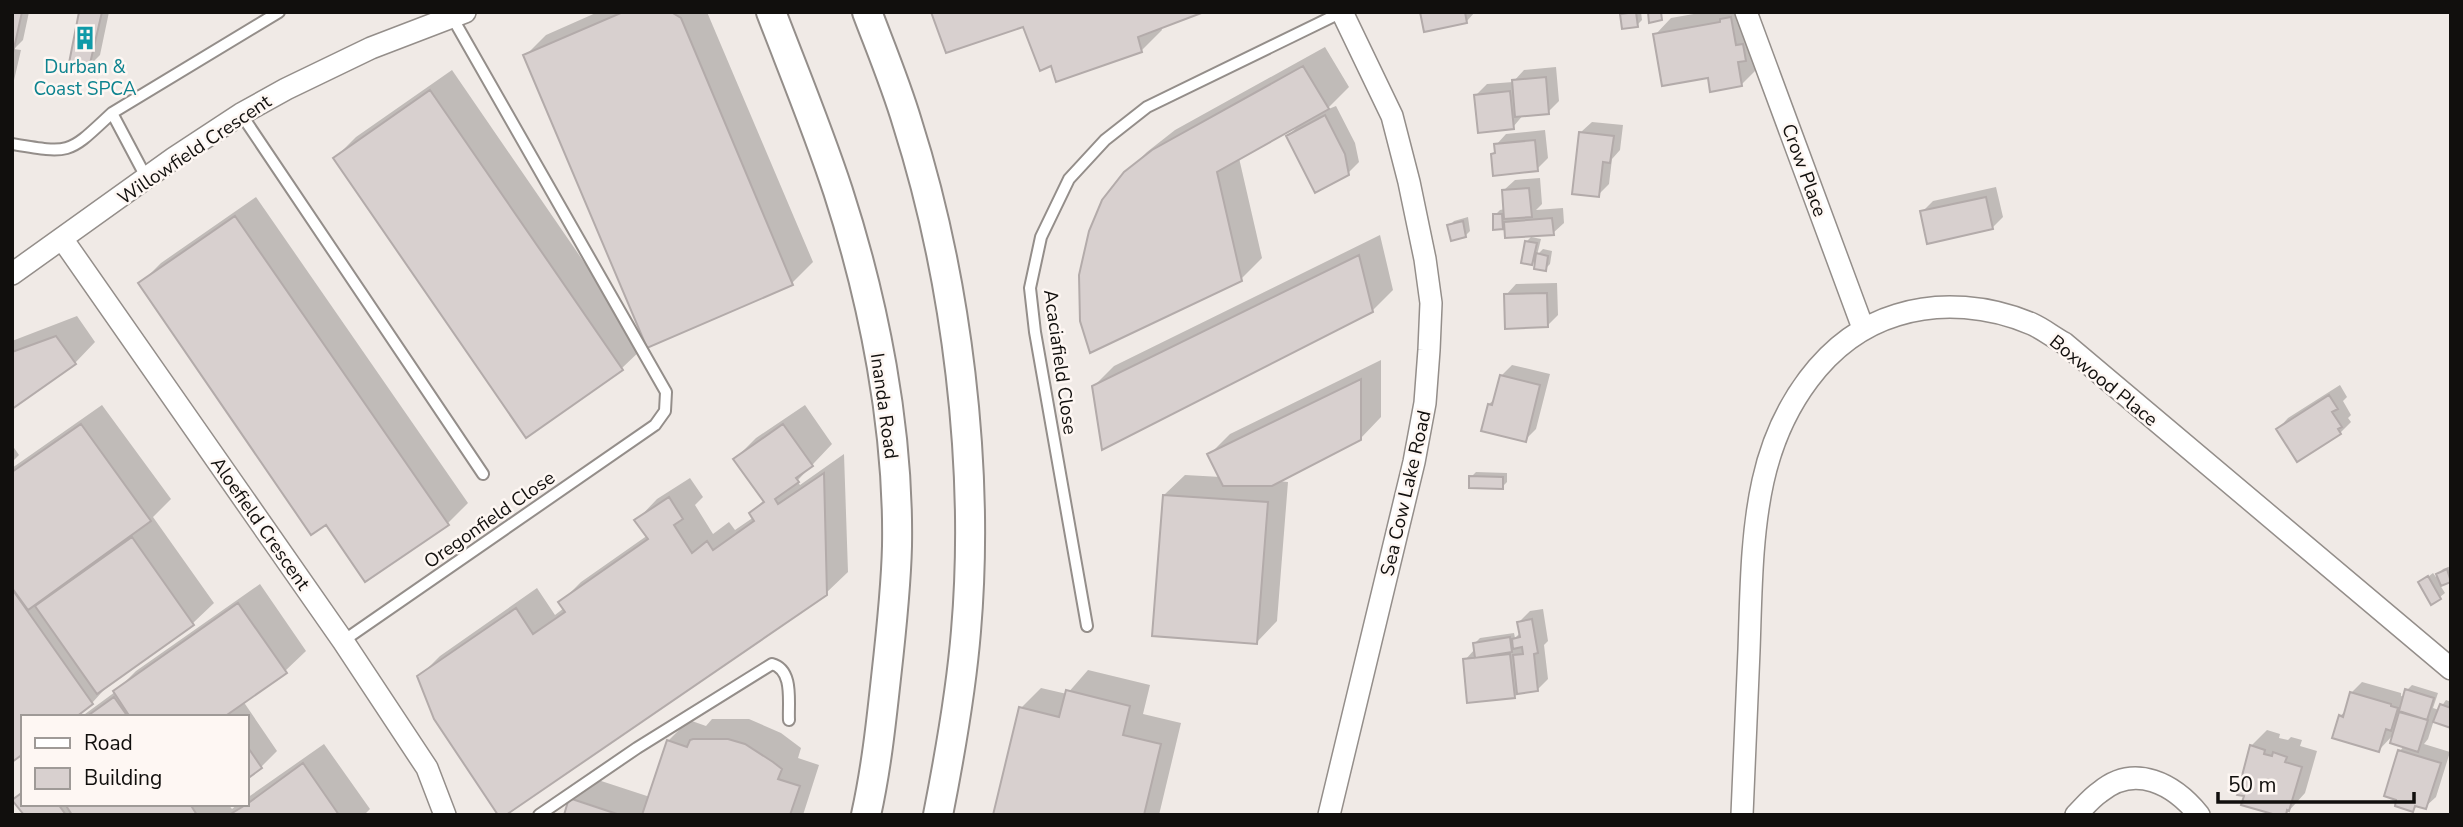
<svg xmlns="http://www.w3.org/2000/svg" width="2463" height="827" font-family="'Nunito Sans',sans-serif">
<rect width="100%" height="100%" fill="#f0eae6"/>
<path fill="#0003" d="M12,12h17l-6,28 -9,9 7,1 -9,39z
M81,12h28l-9,43 -11,11z
M598,12h109l106,250 -21,21 -267,-227 21,-21z
M933,12l228,14 1,4 -21,21 -89,13 -27,-40z
M1422,12h53l-9,10z
M1624,12h17l1,8 -5,5 -16,-11z
M1705,12h44l8,57 -16,16 -32,-9 -54,-41 16,-17z
M1325,47l24,40 -23,23 10,-4 19,37 4,19 -11,11 -60,-37 11,-11 -60,33 23,100 -21,21 -116,-105 22,-22 28,-22z
M1556,67l3,34 -11,11 -24,2 -11,13 -37,-32 11,-11 26,-2 11,-12z
M452,70l191,278 -21,20 -96,67 -191,-277 21,-21z
M1592,122l31,3 -3,25 -8,9 -3,25 -11,11 -17,-63z
M1545,130l3,28 -11,11 -45,-15 4,-3v-6l10,-11z
M1540,178l2,26 -6,6 27,-2 1,15 -11,10 -47,-9 -4,4 -7,-13 5,-5 5,-1 -1,-19 11,-10z
M1996,187l7,30 -11,11 -70,-16 11,-11z
M256,197l212,306 -21,21 -307,-240 21,-21z
M1468,217l2,14 -5,5 -16,-10 5,-5z
M1380,235l13,55 -21,21 -279,76 21,-21z
M1531,237l10,2 -4,16 6,-6 9,2 -2,13 -5,5 -8,-11 -5,5 -6,-21z
M1557,283l1,32 -11,11 -41,-31 10,-11z
M77,316l18,26 -20,21 -63,44v-66z
M1381,360v57l-21,22 -83,42 11,1 -11,139 -20,21 -93,-147 21,-20 36,2 -12,-22 21,-21z
M1512,365l38,9 -14,55 -11,11 -36,-36 7,-6 5,-22z
M2340,385l7,12 -4,4 8,14 -3,3 3,4 -11,11 -62,-4 10,-11z
M102,405l69,94 -18,18 61,86 -21,20 -81,58 -20,22 -19,14h-50l-11,42v-291z
M805,405l27,39 -35,37 3,4 44,-31 4,118 -22,21 -407,84 21,-21 97,-68 18,27 9,-7 -4,-5 21,-21 67,-47 -11,-15 20,-21 33,-21 13,19 -8,8 18,29 16,-12 6,8 19,-13 -3,-4 13,-13 -29,-41 21,-21z
M12,445l7,10 -7,7z
M1476,472l31,1v9l-5,5 -31,-10z
M2451,566v14l-11,5 5,8 -13,10 -12,-20 13,-10 3,4 7,-8z
M260,584l46,67 -21,20 -42,30 34,50 -16,16 -14,10v-60h-166l34,-25 21,-21z
M1543,609l5,32 -4,4 4,34 -11,11 -18,2 -5,5 -49,-37 10,-11v-6l5,-5 34,-5 1,5 6,-6 -2,-10 11,-11z
M1088,670l62,15 -7,29 38,9 -22,92h-164l26,-107 20,-20 26,6z
M2362,682l39,11v3l4,1 2,-7 5,-5 26,8 -5,15 6,2 7,-10 5,2v25l-17,-7 -6,19 -4,5 26,8 -14,45 -11,10 -7,-2 -5,5 -13,-59 4,-5 -10,-12 -15,16 -39,-34 7,-6 5,-18z
M712,719h37l32,14 20,15 -3,10 21,7 -16,50h-238l6,-16 21,-21 58,19 18,-56 21,-21 17,6z
M2267,730l13,4 -1,4 9,2 3,-3 11,3 -2,6 17,5 -12,42 -20,22 -34,-69z
M324,744l46,65 -6,6h-338l-11,-15 8,-8v12h205l4,5 6,-5h9v-6z"/>
<path fill="#d8d0cf" stroke="#b3abaa" stroke-width="2" d="M12,12h10l-9,41 -1,-1z
M79,12h23l-13,56 -20,-5z
M623,12h48l10,6 112,267 -146,63 -124,-293z
M931,12h273l-66,25 4,15 -86,30 -5,-16 -11,5 -17,-44 -77,26z
M1420,12h45l2,11 -43,9z
M1636,12l2,15 -16,2 -2,-15z
M1648,12h13l1,8 -13,3z
M1731,17l5,28 7,-1 3,17 -8,1 4,24 -32,6 -2,-14 -46,8 -9,-52 67,-12v-3z
M1303,66l26,43 -112,63 25,109 -152,72 -10,-32 -1,-46 10,-44 13,-31 22,-28 28,-22z
M1546,77l3,37 -34,3 -3,-37z
M430,90l193,280 -97,68 -193,-280z
M1510,91l4,38 -36,4 -4,-38z
M1325,115l20,39 4,21 -34,18 -29,-57z
M1579,132l35,4 -4,27 -7,-1 -4,35 -27,-3z
M1535,140l3,31 -45,5 -2,-22 4,-1 -1,-9z
M1529,188l3,29 -28,2 -2,-29z
M1986,197l7,32 -66,15 -7,-33z
M1493,214h9l1,15 -10,1z
M235,216l214,309 -84,57 -39,-57 -15,10 -173,-252z
M1552,218l2,17 -49,3 -1,-16z
M1463,221l3,16 -15,4 -4,-16z
M1525,241l12,2 -5,22 -11,-2z
M1536,253l12,3 -2,15 -12,-2z
M1359,255l14,57 -271,138 -10,-64z
M1547,293l1,34 -43,2 -1,-35z
M56,336l20,28 -64,45v-57z
M1500,375l40,10 -14,57 -45,-11 7,-27 4,1z
M1361,379v61l-89,46h-49l-16,-32z
M2329,395l9,14 -6,3 10,15 -4,2 3,5 -44,28 -21,-33z
M81,424l70,97 -123,89 -16,-22v-116z
M783,424l30,42 -17,12 3,4 -24,17 3,5 46,-31 3,122 -321,220h-8l-64,-96 -17,-43 99,-68 17,26 32,-22 -7,-10 90,-63 -14,-19 35,-23 14,22 -9,6 18,28 15,-12 6,9 41,-29 -5,-8 15,-11 -31,-43z
M1469,476l34,1v12l-34,-1z
M1163,495l105,7 -11,142 -105,-8z
M132,537l62,88 -97,69 -62,-88z
M2447,569l4,13 -10,4 -5,-12z
M2428,576l13,23 -10,6 -13,-23z
M12,589l81,115 -17,13h-53v37l-11,8z
M238,603l49,70 -63,44h-94l-17,-26z
M1532,619l6,34 -4,1 4,37 -21,3 -4,-39 10,-1 -1,-7 -9,2 -1,-10 8,-2 -3,-15z
M1510,637l2,15 -37,6 -2,-15z
M1510,654l5,44 -48,5 -4,-44z
M2405,689l29,9 -7,22 -28,-9z
M1066,690l64,16 -7,29 38,9 -17,71h-151l26,-108 40,10z
M2350,692l41,12v2l7,2 -7,23 -5,-2 -7,23 -47,-14 7,-23 4,2z
M114,697l14,20h-42z
M2440,704l11,4v20l-18,-6z
M2399,712l29,8 -10,32 -28,-9z
M693,739h35l17,5 28,18 9,7 -4,10 22,7 -10,29h-148l25,-75 20,7 3,-7z
M2250,745l15,5 -1,4 8,2 1,-4 14,5 -2,5 17,5 -13,44 -2,-1 -1,5h-10l-35,-10 3,-9 -7,-1z
M247,746l15,22 -15,11z
M2398,750l43,13 -15,46 -11,-3 -2,6 -18,-6 1,-6 -12,-4z
M303,763l36,52h-110l18,-11z
M23,792v12h35l8,11h-42l-12,-15z
M569,798l51,17h-56z
M65,804h125l7,11h-125z"/>
<g fill="none" stroke-linecap="round" stroke-linejoin="round">
<g stroke="#948e8a" stroke-width="14">
<path id="service" d="M241,114l242,360
M12,144c60,10 56,10 100,-31
M147,179l-35,-66 167,-101
M1087,626l-52,-294 -5,-44 11,-51 28,-58 36,-39 42,-33 195,-95
M343,641l312,-216 10,-14 1,-19 -214,-375
M539,815l98,-67 135,-84c22,6 16,38 17,56"/>
</g>
<g stroke="#948e8a" stroke-width="24">
<path id="minor" d="M1746,12l117,316
M63,240l280,401 84,127 18,47
M12,274l162,-116 67,-44 45,-25 85,-41 94,-36
M1329,815l85,-353 11,-59 4,-53 2,-47 -6,-44 -16,-77 -17,-66 -50,-104
M1742,815c2,-55 5,-110 7,-165 2,-56 2,-115 14,-169 16,-72 61,-144 134,-166 43,-14 93,-9 135,9 11,5 21,13 32,19l387,326
M2076,815c8,-8 15,-17 24,-23 35,-29 74,-8 99,23"/>
</g>
<g stroke="#948e8a" stroke-width="32">
<path id="secondary" d="M771,12c23,60 47,118 67,179 36,111 61,238 59,355 -1,44 -6,88 -11,132 -5,46 -10,92 -20,137
M867,12c14,37 29,73 40,110 50,157 73,345 59,509 -5,62 -16,123 -28,184"/>
</g>
<use href="#service" stroke="#fff" stroke-width="10"/>
<use href="#minor" stroke="#fff" stroke-width="21"/>
<use href="#secondary" stroke="#fff" stroke-width="28"/>
</g>
<defs>
<g id="building-bare" transform="scale(1.89)"><path d="M-4-6H4V6H1V3H-1V6H-4ZM-2.5-4.3h1.7v1.8h-1.7ZM.8-4.3h1.7v1.8H.8ZM-2.5-1h1.7V.8h-1.7ZM.8-1h1.7V.8H.8Z" fill="#0f9aa8" stroke="#fef7f3" stroke-width="2.5" paint-order="stroke"/></g>
</defs>
<g fill-rule="evenodd">
<use href="#building-bare" x="85" y="38"/>
</g>
<g text-anchor="middle" stroke-width="5" stroke-linejoin="round" paint-order="stroke">
<g font-size="19" fill="#0d838f" stroke="#fef7f3">
<text x="85" y="73">Durban &amp;<tspan x="85" dy="22">Coast SPCA</tspan></text>
</g>
<g font-size="19" fill="#110f0d" stroke="#fef7f3">
<text transform="translate(194 149) rotate(-34)" y="7">Willowfield Crescent</text>
<text transform="translate(1805 170) rotate(70)" y="7">Crow Place</text>
<text transform="translate(1061 362) rotate(82)" y="7">Acaciafield Close</text>
<text transform="translate(2104 380) rotate(39)" y="7">Boxwood Place</text>
<text transform="translate(885 406) rotate(82)" y="7">Inanda Road</text>
<text transform="translate(1405 493) rotate(-77)" y="7">Sea Cow Lake Road</text>
<text transform="translate(489 519) rotate(-35)" y="7">Oregonfield Close</text>
<text transform="translate(261 523) rotate(55)" y="7">Aloefield Crescent</text>
</g>
</g>
<rect width="2463" height="827" fill="none" stroke="#110f0d" stroke-width="28"/>
<rect x="21" y="715" width="228" height="91" fill="#fef7f3" stroke="#9f9a97" stroke-width="2"/>
<rect x="35" y="738" width="35" height="10" fill="#ffffff" stroke="#9f9a97" stroke-width="2"/>
<text x="84" y="750" font-size="21" fill="#110f0d">Road</text>
<rect x="35" y="768" width="35" height="21" fill="#d8d0cf" stroke="#9f9a97" stroke-width="2"/>
<text x="84" y="785" font-size="21" fill="#110f0d">Building</text>
<path d="M2218 792v10h196v-10" fill="none" stroke="#110f0d" stroke-width="3.5"/>
<text x="2228" y="792" font-size="21" fill="#110f0d" stroke="#fef7f3" stroke-width="5" paint-order="stroke">50 m</text>
</svg>
